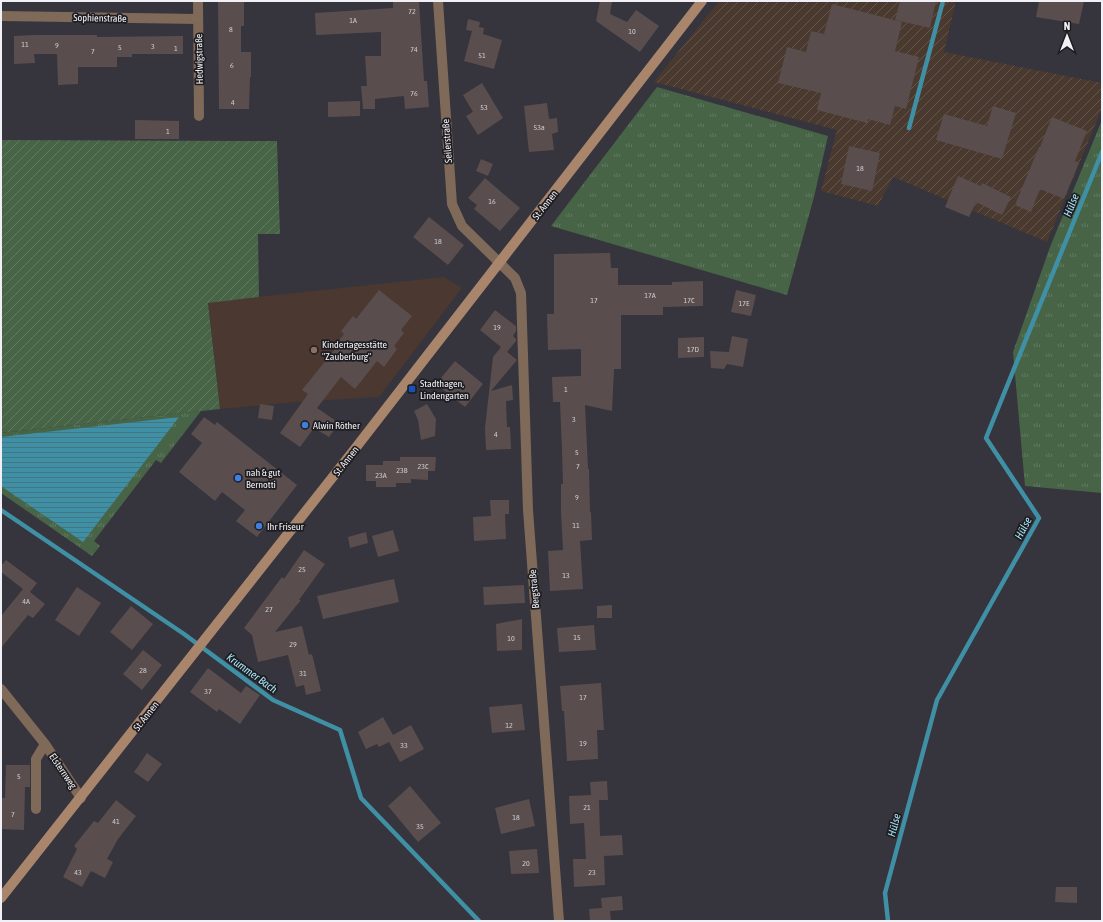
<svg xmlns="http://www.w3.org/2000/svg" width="1103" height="922" font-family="'Asap Condensed',sans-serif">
<defs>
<pattern id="industrial-furrows" width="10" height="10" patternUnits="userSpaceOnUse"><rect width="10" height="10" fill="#4a392e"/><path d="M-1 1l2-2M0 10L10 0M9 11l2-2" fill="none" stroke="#65564d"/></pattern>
<pattern id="grass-tufts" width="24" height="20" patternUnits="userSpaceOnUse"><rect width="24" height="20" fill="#476447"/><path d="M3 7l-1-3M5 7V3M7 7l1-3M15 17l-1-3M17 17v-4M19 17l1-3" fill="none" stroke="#627a62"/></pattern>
<pattern id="garden-furrows" width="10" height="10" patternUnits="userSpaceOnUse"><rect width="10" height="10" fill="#476447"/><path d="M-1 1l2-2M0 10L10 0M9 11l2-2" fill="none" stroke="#627a62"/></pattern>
<pattern id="water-rules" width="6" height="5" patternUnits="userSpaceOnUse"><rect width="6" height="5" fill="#3f8fa5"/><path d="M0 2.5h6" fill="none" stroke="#427685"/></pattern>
</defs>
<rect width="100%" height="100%" fill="#36343c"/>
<path fill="url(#industrial-furrows)" d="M 719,1 L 956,1 L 944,52 L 1102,83 L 1102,108 L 1047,242 L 893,177 L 878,206 L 821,191 L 837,130 L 654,82 Z"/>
<path fill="#4b3831" d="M 444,277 L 462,288 L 379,397 L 297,402 L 220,409 L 208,302 Z"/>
<path fill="url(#grass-tufts)" d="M 657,87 L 828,136 L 814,197 L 787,295 L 551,226 Z
M 1102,120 L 1102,493 L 1025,486 L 1013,352 L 1050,247 Z
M 201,411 L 161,463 L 156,460 L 94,541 L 100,546 L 92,556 L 1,493 L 1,433 Z"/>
<path fill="url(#garden-furrows)" d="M 1,140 L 277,141 L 280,234 L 258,234 L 259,297 L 208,303 L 220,409 L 1,433 Z"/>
<path fill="url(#water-rules)" d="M 179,417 L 83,542 L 1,486 L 1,437 Z"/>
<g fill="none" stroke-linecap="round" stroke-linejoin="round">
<path stroke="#3f8fa5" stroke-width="4.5" d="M 909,128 L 943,1
M 1,510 L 184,634 L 273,700 L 340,730 L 361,798 L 479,921
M 888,921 L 885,893 L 937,700 L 1039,518 L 986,438 L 1102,152"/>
</g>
<path fill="#594e4d" d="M 218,1 L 244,1 L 244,26 L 241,26 L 241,52 L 251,52 L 251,77 L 250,77 L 249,109 L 219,109 Z
M 393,1 L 419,1 L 424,81 L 427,81 L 429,107 L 405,109 L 404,96 L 375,99 L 375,109 L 363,109 L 361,86 L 367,86 L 365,56 L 381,56 L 381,32 L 316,35 L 315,13 L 393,8 Z
M 600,1 L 612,1 L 610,14 L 627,22 L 636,10 L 659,26 L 640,52 L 596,21 Z
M 900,1 L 936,1 L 930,28 L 895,20 Z
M 1039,1 L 1084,1 L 1079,24 L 1036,17 Z
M 832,4 L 902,22 L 895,51 L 919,57 L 906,109 L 895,106 L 890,125 L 868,119 L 867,123 L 817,110 L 821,93 L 778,83 L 787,47 L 806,52 L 811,31 L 824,34 Z
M 468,19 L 480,22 L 479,27 L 484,28 L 483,34 L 502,40 L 494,69 L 464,61 L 472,31 L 466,30 Z
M 34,35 L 97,35 L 97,37 L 183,36 L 183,54 L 132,54 L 132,57 L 117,57 L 117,67 L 78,67 L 78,84 L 58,85 L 57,54 L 34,54 L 35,63 L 14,64 L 14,36 Z
M 482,83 L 503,118 L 478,135 L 466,116 L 473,112 L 463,95 Z
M 360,101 L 360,116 L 328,117 L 328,102 Z
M 547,103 L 549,119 L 557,118 L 558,132 L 552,134 L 554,150 L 529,152 L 524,106 Z
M 993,106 L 1016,113 L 1002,159 L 936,140 L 944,114 L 987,126 Z
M 1052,117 L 1087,131 L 1075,161 L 1079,163 L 1064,199 L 1040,189 L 1031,212 L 1015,205 L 1039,147 L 1040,147 Z
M 135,120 L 179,121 L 179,139 L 135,139 Z
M 849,146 L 880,153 L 872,191 L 841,184 Z
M 481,159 L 493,164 L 488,176 L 476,171 Z
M 958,176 L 981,186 L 982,183 L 1011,197 L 1002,215 L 976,202 L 969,217 L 945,207 Z
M 485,178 L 520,208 L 500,231 L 474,209 L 477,205 L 468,198 Z
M 429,217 L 464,245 L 448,265 L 413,237 Z
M 610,253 L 611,268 L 618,268 L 618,285 L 672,285 L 672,282 L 703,281 L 703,306 L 663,307 L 663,315 L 621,315 L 621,369 L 614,369 L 612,411 L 585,405 L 588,469 L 589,469 L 590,512 L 591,512 L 592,540 L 580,541 L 583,589 L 550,591 L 548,551 L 563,550 L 561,512 L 561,484 L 563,484 L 562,450 L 560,402 L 553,402 L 552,377 L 581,376 L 581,349 L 548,350 L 547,314 L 554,314 L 554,254 Z
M 379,290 L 412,316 L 401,330 L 404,333 L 394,346 L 397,349 L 384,367 L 377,361 L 355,389 L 341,377 L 317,408 L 339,423 L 329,437 L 314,428 L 300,447 L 280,433 L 308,394 L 302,390 L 335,349 L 333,348 L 344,334 L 341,331 L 353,316 L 356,319 Z
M 736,290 L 756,295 L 751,316 L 731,312 Z
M 495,310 L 516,326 L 516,331 L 513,336 L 516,339 L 516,341 L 507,352 L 480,330 Z
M 732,336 L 748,339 L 743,367 L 727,364 L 724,369 L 711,368 L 710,351 L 729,352 Z
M 704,337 L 704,357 L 678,358 L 678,338 Z
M 501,347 L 517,360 L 491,391 L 512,385 L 513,400 L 506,401 L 507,427 L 510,427 L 511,449 L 486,450 L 485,428 L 493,357 Z
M 455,361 L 483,384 L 465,407 L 436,384 Z
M 260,404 L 274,406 L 272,420 L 258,418 Z
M 427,404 L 436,419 L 435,436 L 421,440 L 418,420 L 414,411 Z
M 204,417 L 215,425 L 217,422 L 297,485 L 257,537 L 236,521 L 245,510 L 222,492 L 215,501 L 179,472 L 202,443 L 191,434 Z
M 400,457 L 436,457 L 435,471 L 428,471 L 428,480 L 411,479 L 411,483 L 396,483 L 396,487 L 376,487 L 376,481 L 366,481 L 366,465 L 383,465 L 383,461 L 400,461 Z
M 490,500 L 509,500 L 509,514 L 505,514 L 506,539 L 474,541 L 473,517 L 491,516 Z
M 393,530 L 399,551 L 378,557 L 372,536 Z
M 366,532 L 368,543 L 350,548 L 348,537 Z
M 304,550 L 325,564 L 299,600 L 301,600 L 275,632 L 302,626 L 309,655 L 312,654 L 321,691 L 306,695 L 304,685 L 296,687 L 288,655 L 258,662 L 252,635 L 244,628 L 282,577 L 284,579 Z
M 6,560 L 37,583 L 30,592 L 45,604 L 33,618 L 28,615 L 1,648 L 1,616 L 23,589 L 1,572 L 1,566 Z
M 394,579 L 399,602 L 323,619 L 317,596 Z
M 524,585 L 525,603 L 484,605 L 483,587 Z
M 77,587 L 101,603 L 79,636 L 55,620 Z
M 612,605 L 612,618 L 597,618 L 597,606 Z
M 131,606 L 153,624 L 132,650 L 110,632 Z
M 522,619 L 522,650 L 497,651 L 496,624 Z
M 594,625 L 596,650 L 559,652 L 557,628 Z
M 143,650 L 162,665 L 142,690 L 123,674 Z
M 208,668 L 241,693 L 246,686 L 260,695 L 240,724 L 219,709 L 217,712 L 190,692 Z
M 601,683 L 604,730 L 597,730 L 598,759 L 567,761 L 564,711 L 562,711 L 560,686 Z
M 522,704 L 525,730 L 492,733 L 489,707 Z
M 383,717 L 393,735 L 411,725 L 424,749 L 400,762 L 389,742 L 379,747 L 377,744 L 366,749 L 358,732 Z
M 147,753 L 162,764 L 148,782 L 134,772 Z
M 6,765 L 30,765 L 30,787 L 25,787 L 24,830 L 1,829 L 1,798 L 5,798 Z
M 607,781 L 608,800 L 599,800 L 600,836 L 622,835 L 623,855 L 604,856 L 605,885 L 574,887 L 573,859 L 586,859 L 584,823 L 570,824 L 569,796 L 591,795 L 590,782 Z
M 410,786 L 441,823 L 418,842 L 388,806 Z
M 529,799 L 535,826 L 501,834 L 495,808 Z
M 116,800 L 136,816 L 118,839 L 107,859 L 113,862 L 105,878 L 91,871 L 82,887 L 63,877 L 77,849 L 74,846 L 94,821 L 98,823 Z
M 537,849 L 539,873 L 511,874 L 509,851 Z
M 1056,887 L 1077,887 L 1077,903 L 1055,902 Z
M 622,896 L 623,910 L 610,911 L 611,921 L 590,921 L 589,909 L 602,908 L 601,898 Z"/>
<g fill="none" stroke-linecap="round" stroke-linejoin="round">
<path stroke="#7f6959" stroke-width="10" d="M 198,1 L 199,116
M 438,1 L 452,204 L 462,226 L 515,278 L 521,293 L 528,510 L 559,921
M 1,16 L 198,19
M 1,689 L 45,744 L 81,798
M 36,809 L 36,759 L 45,744"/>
<path stroke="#a8856b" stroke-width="10" d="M 1,898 L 354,450 L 702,1"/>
</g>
<circle fill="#8d6e63" stroke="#1d1c20" stroke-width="1.5" cx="314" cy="350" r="4"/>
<rect fill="#1a4fb4" stroke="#1d1c20" stroke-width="1.5" x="408" y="385" width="8" height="8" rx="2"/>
<g fill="#3f7fe0" stroke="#1d1c20" stroke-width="1.5">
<circle cx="305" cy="425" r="4"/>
<circle cx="238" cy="478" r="4"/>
<circle cx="259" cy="526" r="4"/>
</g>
<g text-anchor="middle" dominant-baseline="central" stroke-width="3.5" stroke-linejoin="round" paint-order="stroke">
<g font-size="8" fill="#cbc8cc">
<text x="412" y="11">72</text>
<text x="353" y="20">1A</text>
<text x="231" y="29">8</text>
<text x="632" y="31">10</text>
<text x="25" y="44">11</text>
<text x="57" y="45">9</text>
<text x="153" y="46">3</text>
<text x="120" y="47">5</text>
<text x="176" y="48">1</text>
<text x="414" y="49">74</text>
<text x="93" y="51">7</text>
<text x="482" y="55">51</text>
<text x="232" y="65">6</text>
<text x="414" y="93">76</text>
<text x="233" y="102">4</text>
<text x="484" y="107">53</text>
<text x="539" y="127">53a</text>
<text x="168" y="131">1</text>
<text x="860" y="168">18</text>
<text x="492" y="201">16</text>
<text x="438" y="241">18</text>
<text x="650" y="295">17A</text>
<text x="594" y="300">17</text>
<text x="689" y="300">17C</text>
<text x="744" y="303">17E</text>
<text x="497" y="327">19</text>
<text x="693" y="349">17D</text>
<text x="566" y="389">1</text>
<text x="574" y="419">3</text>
<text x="496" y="434">4</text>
<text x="577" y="452">5</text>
<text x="423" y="466">23C</text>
<text x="578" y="466">7</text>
<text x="402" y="470">23B</text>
<text x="381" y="475">23A</text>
<text x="577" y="497">9</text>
<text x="576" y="525">11</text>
<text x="302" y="569">25</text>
<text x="566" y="575">13</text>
<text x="26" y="601">4A</text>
<text x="269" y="609">27</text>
<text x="577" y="637">15</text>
<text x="511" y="638">10</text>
<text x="293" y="644">29</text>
<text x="143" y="670">28</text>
<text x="303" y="673">31</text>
<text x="208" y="691">37</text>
<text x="583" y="697">17</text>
<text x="509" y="725">12</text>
<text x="583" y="743">19</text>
<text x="404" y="745">33</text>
<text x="19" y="776">5</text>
<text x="587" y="807">21</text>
<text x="13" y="814">7</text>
<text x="516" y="817">18</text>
<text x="116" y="821">41</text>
<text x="420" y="826">35</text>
<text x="526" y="863">20</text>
<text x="78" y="872">43</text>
<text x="592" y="872">23</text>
</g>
<g font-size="10" fill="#f1f0f6" stroke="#1d1c20">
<text transform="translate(100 18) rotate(1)">Sophienstraße</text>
<text transform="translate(199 59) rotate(-91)">Hedwigstraße</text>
<text transform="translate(447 141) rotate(-94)">Seilerstraße</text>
<text transform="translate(545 205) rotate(-52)">St. Annen</text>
<text transform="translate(346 461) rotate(-52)">St. Annen</text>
<text transform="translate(534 589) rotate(-95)">Bergstraße</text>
<text transform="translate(146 716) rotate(-52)">St. Annen</text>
<text transform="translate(63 771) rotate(56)">Elsternweg</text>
</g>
<g font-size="10" fill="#f1f0f6" stroke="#1d1c20" text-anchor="start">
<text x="322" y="344">Kindertagesstätte<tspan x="322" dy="12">"Zauberburg"</tspan></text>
<text x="420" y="383">Stadthagen,<tspan x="420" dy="12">Lindengarten</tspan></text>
<text x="313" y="425">Alwin Röther</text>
<text x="246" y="472">nah &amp; gut<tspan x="246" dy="12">Bernotti</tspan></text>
<text x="267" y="526">Ihr Friseur</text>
</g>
<g font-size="11" font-style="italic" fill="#a7e6f9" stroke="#1d1c20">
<text transform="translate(1071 205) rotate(-68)">Hülse</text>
<text transform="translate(1023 528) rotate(-62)">Hülse</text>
<text transform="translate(252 673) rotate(36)">Krummer Bach</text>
<text transform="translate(894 825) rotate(-75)">Hülse</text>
</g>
</g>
<rect width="1103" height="922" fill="none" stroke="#f1f0f6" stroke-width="4"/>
<g transform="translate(1067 36)" stroke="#1d1c20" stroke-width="3" paint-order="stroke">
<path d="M0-3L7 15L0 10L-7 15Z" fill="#f1f0f6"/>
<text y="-6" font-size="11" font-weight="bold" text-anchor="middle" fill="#f1f0f6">N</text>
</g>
</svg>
